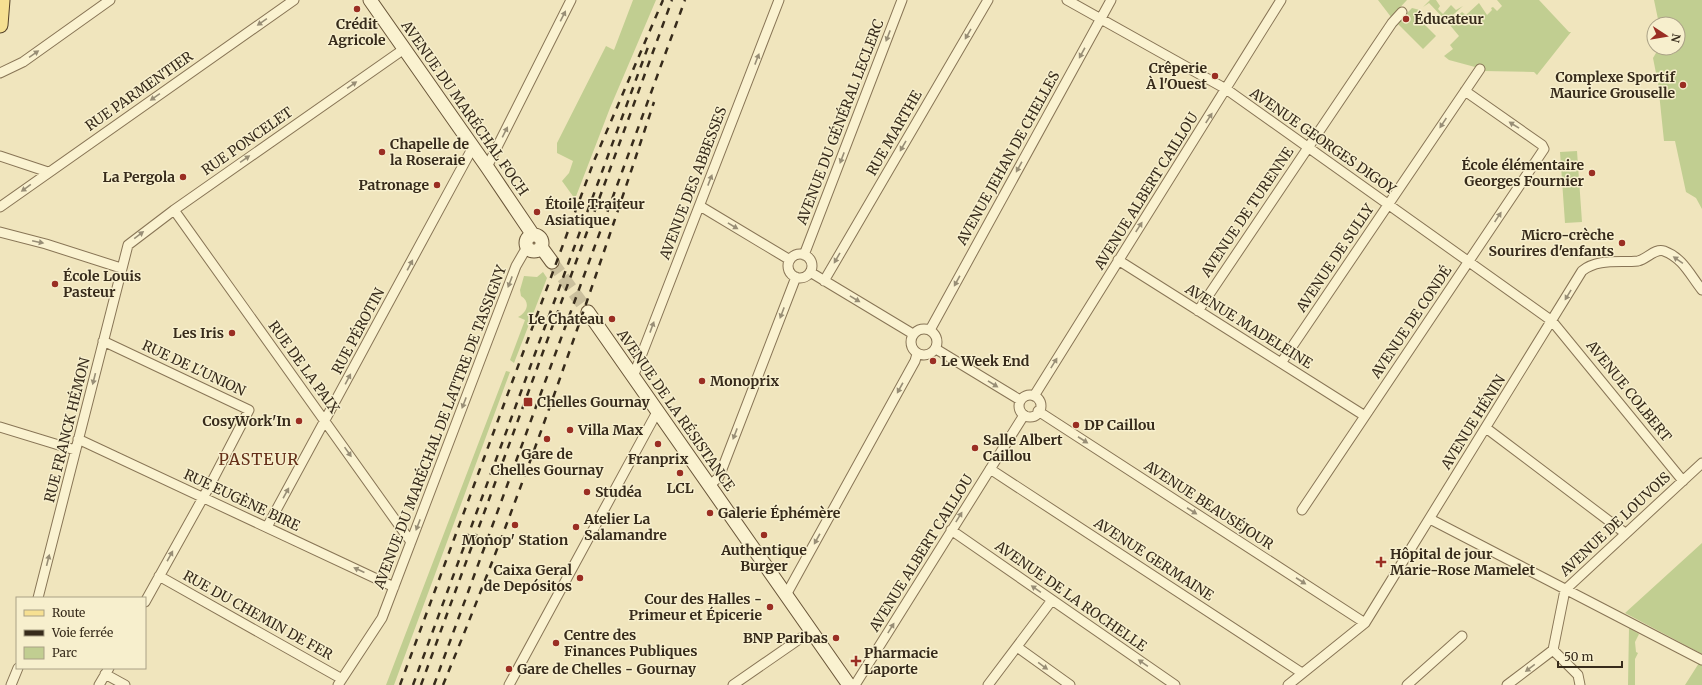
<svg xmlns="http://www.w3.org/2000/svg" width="1702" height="685" font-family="Merriweather,serif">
<rect width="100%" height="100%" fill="#f0e5bd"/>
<path fill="#c1ce91" d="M 633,0 L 656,0 L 610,108 L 575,199 L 562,181 L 569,173 L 573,161 L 557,153 L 557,143 L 606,46 L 614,50 Z
M 1378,0 L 1407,0 L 1391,17 Z
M 1430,0 L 1436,0 L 1440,6 L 1438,9 L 1443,14 L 1451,5 L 1456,10 L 1463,6 L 1446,21 L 1429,3 L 1423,7 Z
M 1497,0 L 1539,0 L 1569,32 L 1571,32 L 1537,75 L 1534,72 L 1483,71 L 1475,67 L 1449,60 L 1444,56 L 1453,49 L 1450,45 L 1459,36 L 1449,24 L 1462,12 L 1466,15 L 1479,3 L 1487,15 L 1492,10 L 1491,8 L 1493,7 L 1497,11 L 1502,6 Z
M 1654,0 L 1702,0 L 1702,209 L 1696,198 L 1686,192 L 1675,141 L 1664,141 L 1658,83 L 1653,58 L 1659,48 L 1678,48 L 1678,24 L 1659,24 Z
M 1412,8 L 1420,10 L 1415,15 L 1436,36 L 1423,49 L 1398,24 L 1402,18 L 1406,21 L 1408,18 L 1405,15 Z
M 1577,151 L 1582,222 L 1565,223 L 1560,152 Z
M 543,272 L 547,278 L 514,363 L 510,360 L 525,320 L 518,317 C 527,313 531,302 521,296 L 520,290 L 524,276 L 537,277 Z
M 506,371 L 510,372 L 394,685 L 386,685 Z
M 1702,543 L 1702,654 L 1625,613 Z
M 1629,628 L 1639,634 L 1635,642 L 1636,652 L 1638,653 L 1635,659 L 1635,685 L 1628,685 Z
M 1699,663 L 1702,664 L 1702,685 L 1685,685 Z"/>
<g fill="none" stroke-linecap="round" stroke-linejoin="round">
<path stroke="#cbc09d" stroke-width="13" stroke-dasharray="13 6" stroke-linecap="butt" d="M 552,262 L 588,312"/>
<g stroke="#887556" stroke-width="11">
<path id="street" d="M 1067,0 L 1226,89 L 1552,321 L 1683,481
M 0,73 L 23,62 L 110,0
M 0,156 L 48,172
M 487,167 L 571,0
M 700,206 L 790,260
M 0,207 L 294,0
M 174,210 L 411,542
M 0,232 L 46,244 L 121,268
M788 266a12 12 0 1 1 24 0a12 12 0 1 1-24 0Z
M 804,255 L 902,0
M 1118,260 L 1365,416
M 810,272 L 913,334
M 824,281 L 988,0
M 1198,311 L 1392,23 L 1402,12
M911 342a13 13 0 1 1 26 0a13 13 0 1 1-26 0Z
M 930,330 L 1111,0
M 103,341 L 249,410 L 209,487 L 145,602
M 936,349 L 1020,400
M 1281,363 L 1480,69
M 633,377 L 779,0
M1019 406a11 11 0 1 1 22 0a11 11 0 1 1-22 0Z
M 1034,396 L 1281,0
M 1038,411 L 1365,623
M 0,427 L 75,450
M 1486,428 L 1625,533
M 78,439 L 394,587
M 990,469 L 1302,673
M 709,486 L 719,477 L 796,277
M 1302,510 L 1544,149 L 1542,145 L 1465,91
M 1430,519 L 1702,660
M 267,527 L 473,147
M 951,530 L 1175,685
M 159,576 L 342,679
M 786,595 L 915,361 L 917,354
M 38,598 L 128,245 L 174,210 L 404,49
M 1017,647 L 1070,685
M 1553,650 L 1578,675 L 1580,685
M 105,674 L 125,685
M 11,685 L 18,668
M 99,685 L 109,668
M 338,685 L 382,618 L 516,266 L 527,247
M 509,685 L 657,412
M 733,685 L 811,631
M 855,685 L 1024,415
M 988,685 L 1052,600
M 1288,685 L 1365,623 L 1582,271 C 1598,258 1620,263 1638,261 C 1647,259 1655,248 1664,251 C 1683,258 1690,275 1702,290
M 1407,685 L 1462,636
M 1507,685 L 1553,650 L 1565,590 L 1702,463"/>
</g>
<g stroke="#6a5639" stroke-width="15">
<path id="secondary" d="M 370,0 L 487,167 L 533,235
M526 243a8 8 0 1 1 16 0a8 8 0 1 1-16 0Z
M 541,247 L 552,262
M 588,312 L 849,685"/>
</g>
<g stroke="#55432a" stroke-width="17">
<path id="primary" d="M 0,25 L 2,0"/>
</g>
<use href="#street" stroke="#faf2d0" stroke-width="9"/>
<use href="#secondary" stroke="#faf2d0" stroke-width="13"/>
<use href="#primary" stroke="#f6e092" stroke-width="15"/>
<path stroke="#372b1b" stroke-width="2.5" stroke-dasharray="7 7" stroke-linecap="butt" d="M 400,685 L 594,161 L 663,0
M 413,685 L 648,47
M 421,685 L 672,0
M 434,685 L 685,0
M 443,685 C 522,494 589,299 654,102"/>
</g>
<defs><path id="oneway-solid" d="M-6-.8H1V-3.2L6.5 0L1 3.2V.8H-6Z"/></defs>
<g fill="#988e76">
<use href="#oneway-solid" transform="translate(563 16) rotate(-63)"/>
<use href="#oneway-solid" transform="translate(262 22) rotate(145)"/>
<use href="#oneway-solid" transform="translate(968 34) rotate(120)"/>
<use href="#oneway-solid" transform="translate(888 36) rotate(111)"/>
<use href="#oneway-solid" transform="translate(1082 53) rotate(119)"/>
<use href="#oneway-solid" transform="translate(34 54) rotate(-35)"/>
<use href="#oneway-solid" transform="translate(757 59) rotate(-69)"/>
<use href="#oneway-solid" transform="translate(352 85) rotate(-35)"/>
<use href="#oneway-solid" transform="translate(155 97) rotate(145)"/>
<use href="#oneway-solid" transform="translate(1209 118) rotate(-57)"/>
<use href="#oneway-solid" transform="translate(1443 123) rotate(124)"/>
<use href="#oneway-solid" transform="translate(1514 125) rotate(-148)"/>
<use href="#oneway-solid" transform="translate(505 132) rotate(-63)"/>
<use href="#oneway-solid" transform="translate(903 146) rotate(120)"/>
<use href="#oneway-solid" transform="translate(842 158) rotate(111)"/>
<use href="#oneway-solid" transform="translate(245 159) rotate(-35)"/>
<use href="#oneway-solid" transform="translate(1019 167) rotate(119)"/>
<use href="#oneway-solid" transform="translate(710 180) rotate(-69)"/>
<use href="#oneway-solid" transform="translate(26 188) rotate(144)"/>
<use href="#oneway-solid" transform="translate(1498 217) rotate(-56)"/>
<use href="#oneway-solid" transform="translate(733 226) rotate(31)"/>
<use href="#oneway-solid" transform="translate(1139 227) rotate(-57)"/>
<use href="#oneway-solid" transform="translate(139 235) rotate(-37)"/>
<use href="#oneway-solid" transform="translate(38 242) rotate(12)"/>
<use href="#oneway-solid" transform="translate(837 258) rotate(120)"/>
<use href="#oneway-solid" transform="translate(1678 260) rotate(-145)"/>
<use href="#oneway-solid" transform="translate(410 265) rotate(-62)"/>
<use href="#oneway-solid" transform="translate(957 281) rotate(119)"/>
<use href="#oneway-solid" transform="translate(510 282) rotate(111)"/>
<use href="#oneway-solid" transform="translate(1568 295) rotate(121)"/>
<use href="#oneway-solid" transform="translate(855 299) rotate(31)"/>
<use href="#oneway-solid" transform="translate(782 313) rotate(111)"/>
<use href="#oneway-solid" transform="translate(652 327) rotate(-70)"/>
<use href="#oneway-solid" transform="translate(1054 363) rotate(-58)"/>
<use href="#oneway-solid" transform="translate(94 379) rotate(104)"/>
<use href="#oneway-solid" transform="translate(348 379) rotate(-62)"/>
<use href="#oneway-solid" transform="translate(993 384) rotate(32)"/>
<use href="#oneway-solid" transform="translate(900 388) rotate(119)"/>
<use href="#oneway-solid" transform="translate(464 403) rotate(111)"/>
<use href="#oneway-solid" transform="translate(735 434) rotate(111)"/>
<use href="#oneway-solid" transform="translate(1083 440) rotate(33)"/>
<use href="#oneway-solid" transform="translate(348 452) rotate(55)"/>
<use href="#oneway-solid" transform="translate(286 493) rotate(-61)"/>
<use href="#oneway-solid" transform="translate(1192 511) rotate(33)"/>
<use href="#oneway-solid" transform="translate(959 517) rotate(-58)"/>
<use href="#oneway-solid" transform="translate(418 525) rotate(111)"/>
<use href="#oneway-solid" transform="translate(817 539) rotate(119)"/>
<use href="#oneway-solid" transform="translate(170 556) rotate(-61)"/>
<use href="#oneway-solid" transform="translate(48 560) rotate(-76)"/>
<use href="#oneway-solid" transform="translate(359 570) rotate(-155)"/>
<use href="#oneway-solid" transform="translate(1301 581) rotate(33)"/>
<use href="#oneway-solid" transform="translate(1036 589) rotate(-145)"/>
<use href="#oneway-solid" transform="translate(891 628) rotate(-58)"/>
<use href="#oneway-solid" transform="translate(1143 663) rotate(-145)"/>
<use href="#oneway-solid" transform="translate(1043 666) rotate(36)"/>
<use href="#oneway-solid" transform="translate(1530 668) rotate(143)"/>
</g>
<g fill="#9a2e23" stroke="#f7efcd" stroke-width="1.5">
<circle cx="357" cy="9" r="4"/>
<circle cx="1406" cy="19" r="4"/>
<circle cx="1215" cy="76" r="4"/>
<circle cx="1683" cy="85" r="4"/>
<circle cx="382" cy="152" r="4"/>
<circle cx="1592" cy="173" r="4"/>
<circle cx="183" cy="177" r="4"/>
<circle cx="437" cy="185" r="4"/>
<circle cx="537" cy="212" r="4"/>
<circle cx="1622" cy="243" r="4"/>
<circle cx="55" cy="284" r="4"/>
<circle cx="612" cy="319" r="4"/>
<circle cx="232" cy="333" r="4"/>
<circle cx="933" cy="361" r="4"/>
<circle cx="702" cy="381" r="4"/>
<rect x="523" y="397" width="10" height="10" rx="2"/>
<circle cx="299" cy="421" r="4"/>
<circle cx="1076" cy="425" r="4"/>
<circle cx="570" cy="430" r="4"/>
<circle cx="547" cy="439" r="4"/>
<circle cx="658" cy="444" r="4"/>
<circle cx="975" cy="448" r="4"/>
<circle cx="680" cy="473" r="4"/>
<circle cx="587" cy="492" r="4"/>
<circle cx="710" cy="513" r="4"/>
<circle cx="515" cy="525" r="4"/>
<circle cx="576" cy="527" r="4"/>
<circle cx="764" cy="535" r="4"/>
<path d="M1379 556h4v4h4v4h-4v4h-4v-4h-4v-4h4z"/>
<circle cx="580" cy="578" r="4"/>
<circle cx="770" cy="607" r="4"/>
<circle cx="836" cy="638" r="4"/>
<circle cx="556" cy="643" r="4"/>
<path d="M854 655h4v4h4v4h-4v4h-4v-4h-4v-4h4z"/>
<circle cx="509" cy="669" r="4"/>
</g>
<g text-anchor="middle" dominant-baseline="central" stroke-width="3" stroke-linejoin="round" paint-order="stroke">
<g font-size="14" font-weight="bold" fill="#372b1b" stroke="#f7efcd" text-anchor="start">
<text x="1414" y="19">Éducateur</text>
<text x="357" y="24" text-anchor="middle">Crédit<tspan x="357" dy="16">Agricole</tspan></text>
<text x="1207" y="68" text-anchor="end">Crêperie<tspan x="1207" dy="16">À l'Ouest</tspan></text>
<text x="1675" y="77" text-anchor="end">Complexe Sportif<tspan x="1675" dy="16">Maurice Grouselle</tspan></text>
<text x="390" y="144">Chapelle de<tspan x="390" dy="16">la Roseraie</tspan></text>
<text x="1584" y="165" text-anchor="end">École élémentaire<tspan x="1584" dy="16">Georges Fournier</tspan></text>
<text x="175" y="177" text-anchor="end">La Pergola</text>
<text x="429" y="185" text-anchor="end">Patronage</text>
<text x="545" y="204">Étoile Traiteur<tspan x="545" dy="16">Asiatique</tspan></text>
<text x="1614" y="235" text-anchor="end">Micro-crèche<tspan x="1614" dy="16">Sourires d'enfants</tspan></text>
<text x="63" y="276">École Louis<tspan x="63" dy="16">Pasteur</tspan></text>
<text x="604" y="319" text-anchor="end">Le Chateau</text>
<text x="224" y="333" text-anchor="end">Les Iris</text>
<text x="941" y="361">Le Week End</text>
<text x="710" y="381">Monoprix</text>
<text x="537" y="402">Chelles Gournay</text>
<text x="291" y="421" text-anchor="end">CosyWork'In</text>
<text x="1084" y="425">DP Caillou</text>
<text x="578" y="430">Villa Max</text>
<text x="983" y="440">Salle Albert<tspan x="983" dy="16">Caillou</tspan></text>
<text x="547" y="454" text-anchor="middle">Gare de<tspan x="547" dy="16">Chelles Gournay</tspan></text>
<text x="658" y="459" text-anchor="middle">Franprix</text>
<text x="680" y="488" text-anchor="middle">LCL</text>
<text x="595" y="492">Studéa</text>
<text x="718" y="513">Galerie Éphémère</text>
<text x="584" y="519">Atelier La<tspan x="584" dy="16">Salamandre</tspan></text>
<text x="515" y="540" text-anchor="middle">Monop' Station</text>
<text x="764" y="550" text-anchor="middle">Authentique<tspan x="764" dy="16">Burger</tspan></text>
<text x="1390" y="554">Hôpital de jour<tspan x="1390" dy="16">Marie-Rose Mamelet</tspan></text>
<text x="572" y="570" text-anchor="end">Caixa Geral<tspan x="572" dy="16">de Depósitos</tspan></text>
<text x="762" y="599" text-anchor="end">Cour des Halles -<tspan x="762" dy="16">Primeur et Épicerie</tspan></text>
<text x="564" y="635">Centre des<tspan x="564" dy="16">Finances Publiques</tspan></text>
<text x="828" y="638" text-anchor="end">BNP Paribas</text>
<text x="864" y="653">Pharmacie<tspan x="864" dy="16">Laporte</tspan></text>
<text x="517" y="669">Gare de Chelles - Gournay</text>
</g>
<g font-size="14" fill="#372b1b" stroke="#f7efcd">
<text transform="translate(139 91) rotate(-35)">RUE PARMENTIER</text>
<text transform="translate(465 108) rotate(55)">AVENUE DU MARÉCHAL FOCH</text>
<text transform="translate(840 122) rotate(-69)">AVENUE DU GÉNÉRAL LECLERC</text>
<text transform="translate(894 133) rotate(-60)">RUE MARTHE</text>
<text transform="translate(247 141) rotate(-35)">RUE PONCELET</text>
<text transform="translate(1323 141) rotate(35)">AVENUE GEORGES DIGOY</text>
<text transform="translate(1008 158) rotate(-61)">AVENUE JEHAN DE CHELLES</text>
<text transform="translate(693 183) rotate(-69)">AVENUE DES ABBESSES</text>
<text transform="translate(1146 191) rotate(-58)">AVENUE ALBERT CAILLOU</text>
<text transform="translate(1247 212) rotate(-56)">AVENUE DE TURENNE</text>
<text transform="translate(1335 258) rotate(-56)">AVENUE DE SULLY</text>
<text transform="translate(1411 322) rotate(-56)">AVENUE DE CONDÉ</text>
<text transform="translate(1249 326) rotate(32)">AVENUE MADELEINE</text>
<text transform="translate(358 331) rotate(-62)">RUE PÉROTIN</text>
<text transform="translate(304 367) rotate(54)">RUE DE LA PAIX</text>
<text transform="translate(194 368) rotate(25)">RUE DE L'UNION</text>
<text transform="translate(1629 391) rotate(51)">AVENUE COLBERT</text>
<text transform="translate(676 410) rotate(55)">AVENUE DE LA RÉSISTANCE</text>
<text transform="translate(1473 422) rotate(-58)">AVENUE HÉNIN</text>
<text transform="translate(440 427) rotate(-69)">AVENUE DU MARÉCHAL DE LATTRE DE TASSIGNY</text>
<text transform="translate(67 430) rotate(-76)">RUE FRANCK HÉMON</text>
<text transform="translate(242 500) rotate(25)">RUE EUGÈNE BIRE</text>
<text transform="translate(1209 505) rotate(33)">AVENUE BEAUSÉJOUR</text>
<text transform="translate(1615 524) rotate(-43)">AVENUE DE LOUVOIS</text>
<text transform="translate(921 553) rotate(-58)">AVENUE ALBERT CAILLOU</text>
<text transform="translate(1154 559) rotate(33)">AVENUE GERMAINE</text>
<text transform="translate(1071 596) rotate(35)">AVENUE DE LA ROCHELLE</text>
<text transform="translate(258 615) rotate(29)">RUE DU CHEMIN DE FER</text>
</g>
<g font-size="16" letter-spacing="1" fill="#653019" stroke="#f7efcd">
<text x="259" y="459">PASTEUR</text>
</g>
</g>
<rect x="16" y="597" width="130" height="72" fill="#f7efcd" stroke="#aaa186"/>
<rect x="24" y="610" width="20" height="6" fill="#f6e092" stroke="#aaa186"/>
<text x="52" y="617" font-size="12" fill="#372b1b">Route</text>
<rect x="24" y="630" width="20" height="6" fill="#372b1b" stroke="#aaa186"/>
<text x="52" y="637" font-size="12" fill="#372b1b">Voie ferrée</text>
<rect x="24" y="647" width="20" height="12" fill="#c1ce91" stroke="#aaa186"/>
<text x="52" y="657" font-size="12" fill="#372b1b">Parc</text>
<g transform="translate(1666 36) rotate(102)"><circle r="19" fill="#f7efcd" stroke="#aaa186"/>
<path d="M0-3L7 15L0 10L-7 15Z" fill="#9a2e23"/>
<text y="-6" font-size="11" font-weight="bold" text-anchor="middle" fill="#372b1b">N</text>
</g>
<path d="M1558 661v6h64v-6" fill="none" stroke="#372b1b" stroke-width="2"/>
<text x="1564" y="661" font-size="12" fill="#372b1b" stroke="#f7efcd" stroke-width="3" paint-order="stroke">50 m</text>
</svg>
